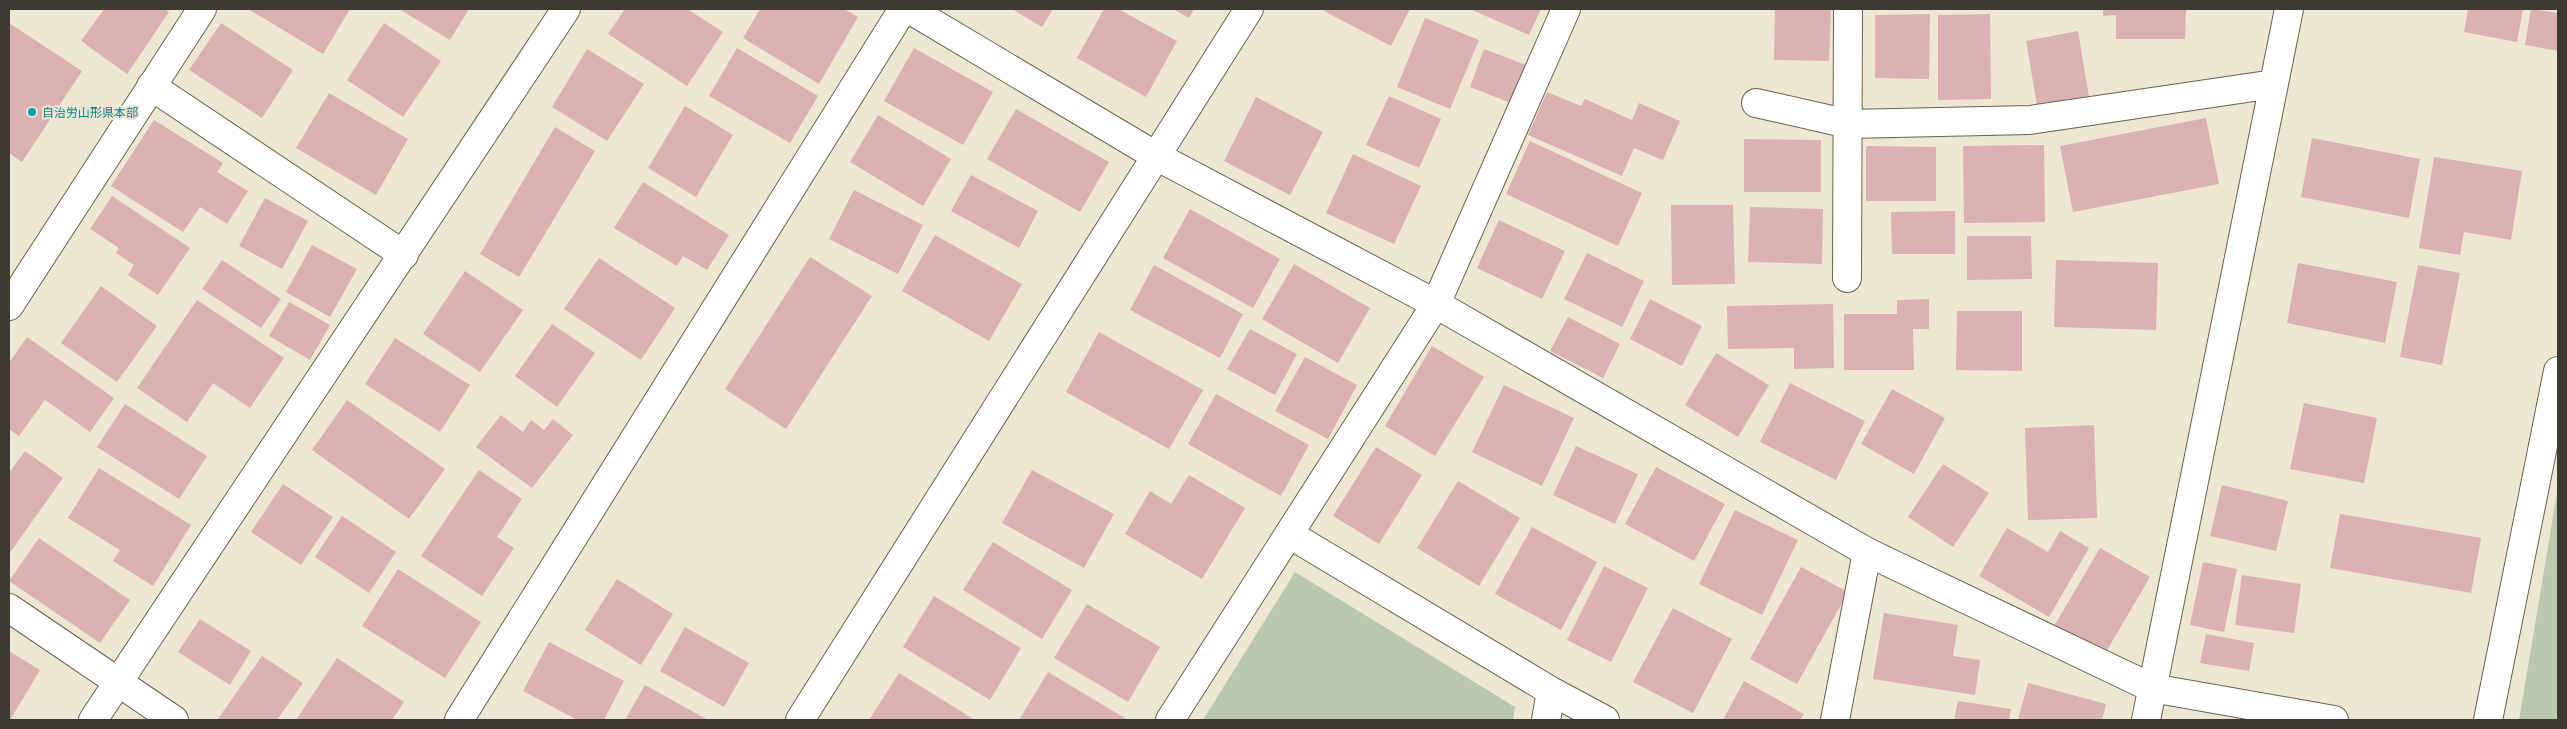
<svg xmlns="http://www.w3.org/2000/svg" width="2567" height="729" font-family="Ubuntu,'Noto Sans JP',sans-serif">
<rect width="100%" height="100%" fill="#eee7d1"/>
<path fill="#bac9ae" d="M 2558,487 L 2558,720 L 2519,720 Z
M 1295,572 L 1515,707 L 1513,720 L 1203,720 Z"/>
<path fill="#dbb2b1" d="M 104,9 L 164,9 L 169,12 L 127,74 L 81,41 Z
M 248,9 L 350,9 L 323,54 Z
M 399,9 L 469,9 L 450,40 Z
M 625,9 L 687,9 L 723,32 L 687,86 L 608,34 Z
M 760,9 L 844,9 L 858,17 L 819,84 L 743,38 Z
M 1012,9 L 1053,9 L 1042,27 Z
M 1104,9 L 1118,9 L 1177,41 L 1146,97 L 1077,58 Z
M 1173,9 L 1194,9 L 1189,18 Z
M 1325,9 L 1410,9 L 1391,46 L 1324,11 Z
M 1470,9 L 1541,9 L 1529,35 Z
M 1775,9 L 1831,9 L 1829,61 L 1774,60 Z
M 2103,9 L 2186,9 L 2185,39 L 2116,39 L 2116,15 L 2103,16 Z
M 2468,9 L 2523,9 L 2517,42 L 2464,32 Z
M 2531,9 L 2558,13 L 2558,51 L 2525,45 Z
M 1930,14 L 1929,79 L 1875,78 L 1875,15 Z
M 1990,14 L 1991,99 L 1938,100 L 1938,15 Z
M 1425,18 L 1479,40 L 1450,109 L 1397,87 Z
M 9,23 L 82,71 L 22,162 L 9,153 Z
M 221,23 L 293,70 L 262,118 L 189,70 Z
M 384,23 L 441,61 L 403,117 L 347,80 Z
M 2078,31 L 2089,97 L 2037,105 L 2026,41 Z
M 737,48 L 818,96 L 790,143 L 709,96 Z
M 914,48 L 993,92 L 963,145 L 884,101 Z
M 587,49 L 644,84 L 607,141 L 552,107 Z
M 1484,49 L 1526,65 L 1511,103 L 1470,87 Z
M 1547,92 L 1581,106 L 1585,99 L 1632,120 L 1639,103 L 1680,121 L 1663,160 L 1634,148 L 1622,176 L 1528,135 Z
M 329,93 L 408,139 L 376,195 L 296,148 Z
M 1389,96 L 1441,119 L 1419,168 L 1366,145 Z
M 1256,97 L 1323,132 L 1290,195 L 1224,161 Z
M 685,106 L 733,135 L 696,197 L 648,168 Z
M 1016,109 L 1109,162 L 1080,212 L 987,159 Z
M 878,115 L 951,159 L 923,206 L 850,162 Z
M 2206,118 L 2219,184 L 2073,212 L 2060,146 Z
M 154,120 L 223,163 L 217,172 L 248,191 L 227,224 L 200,207 L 183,232 L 111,186 Z
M 555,127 L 595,151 L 519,277 L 480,254 Z
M 2312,138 L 2420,159 L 2409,218 L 2301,197 Z
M 1744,139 L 1821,140 L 1821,192 L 1744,192 Z
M 1530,141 L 1642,193 L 1618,246 L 1506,194 Z
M 2044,145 L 2045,222 L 1964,223 L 1963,146 Z
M 1866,146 L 1936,147 L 1936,201 L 1866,201 Z
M 1353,154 L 1421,186 L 1394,244 L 1326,213 Z
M 2434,157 L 2522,171 L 2511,240 L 2464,232 L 2460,255 L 2419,248 Z
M 971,175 L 1038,211 L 1019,248 L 951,211 Z
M 643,182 L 729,235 L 707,270 L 683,256 L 677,266 L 614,228 Z
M 854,190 L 923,225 L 898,274 L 829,239 Z
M 112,196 L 190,248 L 158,295 L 128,275 L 134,265 L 116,253 L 119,248 L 90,229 Z
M 265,198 L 308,221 L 282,269 L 239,246 Z
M 1671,205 L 1733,205 L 1735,284 L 1672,285 Z
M 1750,207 L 1823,209 L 1822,264 L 1748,262 Z
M 1190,209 L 1280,259 L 1253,308 L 1163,258 Z
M 1955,211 L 1955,254 L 1892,254 L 1891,212 Z
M 1499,220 L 1565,251 L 1542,299 L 1477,268 Z
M 935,235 L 1022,284 L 989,341 L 902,291 Z
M 1967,236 L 2031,236 L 2032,279 L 1967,280 Z
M 312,245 L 357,269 L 330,317 L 286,292 Z
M 1587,253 L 1644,281 L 1622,327 L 1564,299 Z
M 810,257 L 872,296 L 786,429 L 725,389 Z
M 599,258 L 675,308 L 641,360 L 564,309 Z
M 222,260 L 281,299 L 261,328 L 202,289 Z
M 2056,260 L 2158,263 L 2156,330 L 2054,327 Z
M 2298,263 L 2397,282 L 2385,343 L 2287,323 Z
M 1294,264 L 1370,308 L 1338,363 L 1262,319 Z
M 1154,265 L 1243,314 L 1220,358 L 1130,310 Z
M 2418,265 L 2460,273 L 2442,365 L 2400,357 Z
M 465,271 L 523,310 L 480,372 L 423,334 Z
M 101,286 L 157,326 L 117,382 L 61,343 Z
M 1650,299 L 1702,326 L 1682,366 L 1630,339 Z
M 1929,299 L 1929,329 L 1913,329 L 1914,370 L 1844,370 L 1844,314 L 1897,314 L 1897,300 Z
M 197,300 L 284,358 L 250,408 L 213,383 L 187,422 L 137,388 Z
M 289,302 L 330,325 L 310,360 L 269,336 Z
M 1833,304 L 1834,368 L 1794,369 L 1794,348 L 1728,349 L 1727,306 Z
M 1957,311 L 2022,311 L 2022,371 L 1956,370 Z
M 1568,317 L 1620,344 L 1603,378 L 1550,351 Z
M 552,324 L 595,353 L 557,407 L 515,376 Z
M 1250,329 L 1297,354 L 1275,395 L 1227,369 Z
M 1099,332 L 1203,390 L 1169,449 L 1066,392 Z
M 27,337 L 114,398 L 90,432 L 45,400 L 19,436 L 9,429 L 9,363 Z
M 395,338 L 470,385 L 440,432 L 365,384 Z
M 1432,346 L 1484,377 L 1435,456 L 1385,426 Z
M 1716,353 L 1769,385 L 1738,437 L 1685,405 Z
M 1305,357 L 1357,385 L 1328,439 L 1275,411 Z
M 1790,383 L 1865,421 L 1836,480 L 1760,442 Z
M 1504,385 L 1574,418 L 1542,486 L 1472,452 Z
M 1892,389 L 1945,418 L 1914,474 L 1861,444 Z
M 1216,394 L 1309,445 L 1281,496 L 1188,444 Z
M 347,400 L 445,469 L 409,519 L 312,450 Z
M 2304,403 L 2377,418 L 2364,483 L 2290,469 Z
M 125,404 L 207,456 L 179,499 L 97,447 Z
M 501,415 L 523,432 L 531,420 L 544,430 L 553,419 L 573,435 L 532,488 L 476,447 Z
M 2094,425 L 2097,518 L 2028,520 L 2025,428 Z
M 1576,446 L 1638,474 L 1615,524 L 1553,495 Z
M 1376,447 L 1422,475 L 1379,544 L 1333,516 Z
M 25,451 L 63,478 L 9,554 L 9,473 Z
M 1943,464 L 1989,493 L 1953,547 L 1908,517 Z
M 1656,467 L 1725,504 L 1694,561 L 1625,524 Z
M 99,468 L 191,525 L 153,586 L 113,561 L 120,550 L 68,518 Z
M 479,470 L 522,499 L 497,537 L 514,548 L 482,596 L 421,556 Z
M 1032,470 L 1114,514 L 1084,568 L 1002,523 Z
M 1189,475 L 1245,508 L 1202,579 L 1125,534 L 1150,491 L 1171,504 Z
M 1458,481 L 1520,518 L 1479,586 L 1417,548 Z
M 283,484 L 333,517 L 301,565 L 251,532 Z
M 2222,485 L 2288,501 L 2276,551 L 2210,536 Z
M 1735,510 L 1798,540 L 1762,615 L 1699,584 Z
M 2340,514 L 2481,538 L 2471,593 L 2330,568 Z
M 342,516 L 396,552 L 369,593 L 315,557 Z
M 1532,527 L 1597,562 L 1561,630 L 1495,594 Z
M 2007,528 L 2048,552 L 2060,531 L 2089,548 L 2049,617 L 1979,576 Z
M 39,538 L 130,600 L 100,643 L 9,581 Z
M 993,542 L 1072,590 L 1042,639 L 963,590 Z
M 2100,548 L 2150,577 L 2103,657 L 2053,628 Z
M 2203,562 L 2237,569 L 2224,632 L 2190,625 Z
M 1604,566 L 1648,588 L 1611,662 L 1567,640 Z
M 1801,567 L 1848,592 L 1797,684 L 1750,659 Z
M 398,569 L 481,622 L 445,678 L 362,626 Z
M 2242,575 L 2301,584 L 2294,633 L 2235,625 Z
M 617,579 L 673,614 L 641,665 L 585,630 Z
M 934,596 L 1021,648 L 990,700 L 903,647 Z
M 1087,604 L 1160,647 L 1128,702 L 1054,658 Z
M 1673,608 L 1732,639 L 1693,713 L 1633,682 Z
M 1884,613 L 1958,625 L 1953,656 L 1980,660 L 1975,695 L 1873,679 Z
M 200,619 L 251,651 L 230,685 L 178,652 Z
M 685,627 L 749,663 L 724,707 L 660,671 Z
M 2206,634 L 2254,643 L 2249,671 L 2200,663 Z
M 549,642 L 624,681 L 604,720 L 577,720 L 523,691 Z
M 9,651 L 40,670 L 10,720 L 9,720 Z
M 262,656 L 303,683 L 277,720 L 218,719 Z
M 337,658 L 404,702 L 392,720 L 296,720 Z
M 1048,672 L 1128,720 L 1019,720 Z
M 899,673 L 975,720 L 869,720 Z
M 1744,681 L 1804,714 L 1800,720 L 1723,720 Z
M 2028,683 L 2106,704 L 2102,720 L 2018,720 Z
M 645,685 L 708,720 L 625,720 Z
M 1958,701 L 2011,709 L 2009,720 L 1954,720 Z"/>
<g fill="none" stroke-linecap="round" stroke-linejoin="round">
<g stroke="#68624f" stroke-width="30">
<path id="minor" d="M 909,9 L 1156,156 L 1436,304 L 1867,552 L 2152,688 L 2334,720
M 151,86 L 404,255
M 1756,103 L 1849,124 L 2030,120 L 2274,84
M 1847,278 L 1848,9
M 9,306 L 202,9
M 1289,534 L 1551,691 L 1605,720
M 9,608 L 174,720
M 93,720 L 566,9
M 459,720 L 903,9
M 800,720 L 1249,9
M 1170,720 L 1436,304 L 1566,9
M 1546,720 L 1551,691
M 1835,720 L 1867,552
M 2146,720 L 2289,9
M 2488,720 L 2558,371"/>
</g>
<use href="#minor" stroke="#fff" stroke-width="28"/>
</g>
<circle fill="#0f9aa8" stroke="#eee7d1" stroke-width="2" cx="32" cy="112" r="5"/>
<g text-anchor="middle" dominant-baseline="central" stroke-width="4" stroke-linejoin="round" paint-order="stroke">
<g font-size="12" fill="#0d838f" stroke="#eee7d1" text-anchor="start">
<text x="42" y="112">自治労山形県本部</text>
</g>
</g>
<rect width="2567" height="729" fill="none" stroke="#3c3a31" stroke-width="20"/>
</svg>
